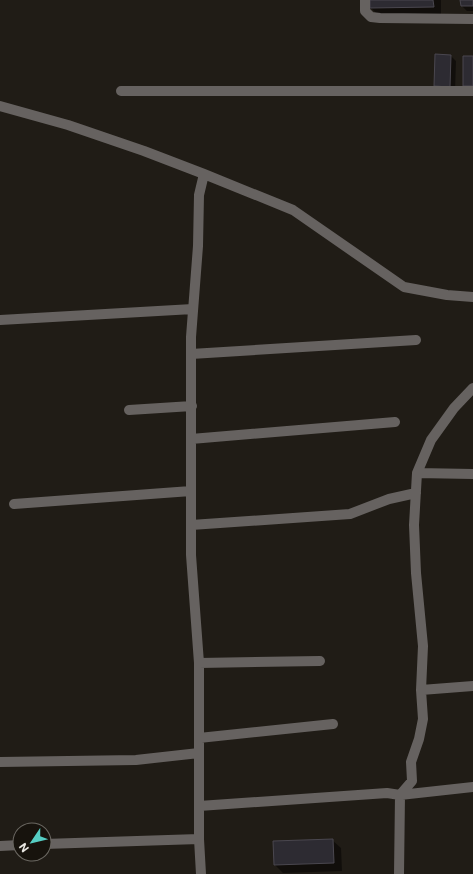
<svg xmlns="http://www.w3.org/2000/svg" width="473" height="874" font-family="Commissioner,sans-serif">
<rect width="100%" height="100%" fill="#201c16"/>
<path fill="#0007" d="M 371,0 L 441,0 L 441,14 L 379,16 L 371,8 Z
M 461,0 L 473,0 L 473,11 L 467,11 L 462,6 Z
M 451,56 L 456,61 L 455,92 L 441,91 Z
M 332,840 L 341,848 L 342,871 L 283,873 L 275,865 L 274,842 Z"/>
<path fill="#2d2b32" stroke="#4a474f" d="M 370,0 L 433,0 L 434,7 L 370,8 Z
M 460,0 L 473,0 L 473,6 L 461,6 Z
M 435,54 L 451,55 L 450,87 L 434,86 Z
M 463,56 L 473,56 L 473,86 L 463,86 Z
M 333,839 L 334,863 L 274,865 L 273,841 Z"/>
<g fill="none" stroke-linecap="round" stroke-linejoin="round">
<path stroke="#666260" stroke-width="10" d="M 365,0 L 365,11 L 371,17 L 380,18 L 473,19
M 121,91 L 473,91
M 0,106 L 68,125 L 144,151 L 204,174 L 293,210 L 404,287 L 447,295 L 473,297
M 0,320 L 193,309
M 191,354 L 416,340
M 129,410 L 192,406
M 191,439 L 395,422
M 417,473 L 473,474
M 14,504 L 191,491
M 191,525 L 350,514 L 389,499 L 416,493
M 199,663 L 320,661
M 421,690 L 473,686
M 199,738 L 333,724
M 0,762 L 136,760 L 199,753
M 400,795 L 412,781 L 411,762 L 419,739 L 423,719 L 421,690 L 423,646 L 416,573 L 414,525 L 417,473 L 431,440 L 454,408 L 473,388
M 400,795 L 473,787
M 199,806 L 387,793 L 400,795 L 399,874
M 199,839 L 201,874
M 44,844 L 199,839 L 199,663 L 191,555 L 191,337 L 198,246 L 199,195 L 204,174
M 0,846 L 20,845"/>
</g>
<g transform="translate(32 842) rotate(235)"><circle r="19" fill="#17130d" stroke="#6b6862"/>
<path d="M0-3L7 15L0 10L-7 15Z" fill="#56cec4"/>
<text y="-6" font-size="11" font-weight="bold" text-anchor="middle" fill="#e9e7e2">N</text>
</g>
</svg>
